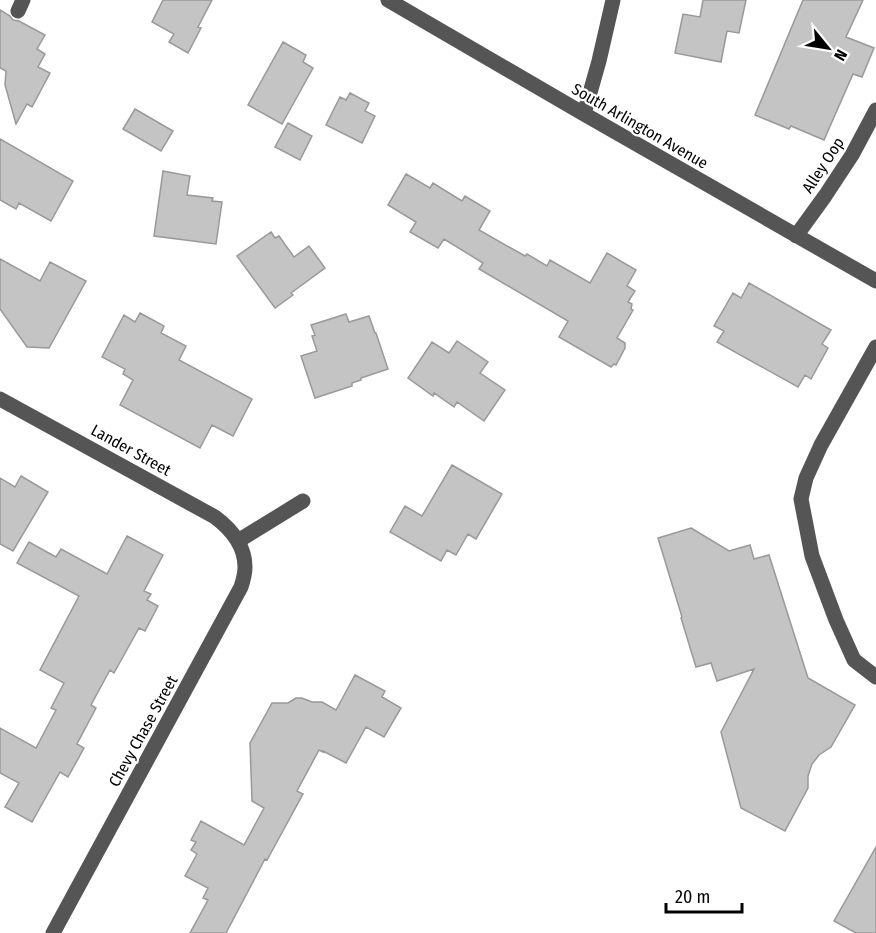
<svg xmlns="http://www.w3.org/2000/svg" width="876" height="933" font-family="'Fira Sans Condensed',sans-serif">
<rect width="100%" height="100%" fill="#fff"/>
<path fill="#c4c4c4" stroke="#999" stroke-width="1.5" d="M 163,0 L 212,0 L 198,27 L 201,28 L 188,53 L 169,42 L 174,34 L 152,22 Z
M 703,0 L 746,0 L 739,33 L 727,31 L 721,62 L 675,53 L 683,14 L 700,17 Z
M 803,0 L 863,0 L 846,37 L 874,48 L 862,77 L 853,74 L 824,140 L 791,126 L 789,129 L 755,115 Z
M 0,10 L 10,16 L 13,20 L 19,21 L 45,35 L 37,49 L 45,54 L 38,67 L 50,73 L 32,107 L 27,104 L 16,124 L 5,85 L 6,71 L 0,68 Z
M 283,42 L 306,55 L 303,62 L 313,68 L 282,124 L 248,105 Z
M 350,93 L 369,103 L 365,111 L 375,116 L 362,143 L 326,125 L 340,97 L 346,100 Z
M 135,109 L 173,131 L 161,151 L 123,129 Z
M 288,123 L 312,136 L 300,160 L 275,147 Z
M 0,139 L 73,181 L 51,221 L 19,203 L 16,209 L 0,200 Z
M 163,171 L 190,176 L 187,195 L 213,198 L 212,201 L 222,202 L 216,244 L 154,236 Z
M 406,174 L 430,188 L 433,183 L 462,201 L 465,196 L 490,211 L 479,230 L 525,256 L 527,254 L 547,266 L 550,260 L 590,283 L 607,253 L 636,270 L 627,286 L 635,291 L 628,302 L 632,304 L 631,309 L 633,310 L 617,338 L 625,343 L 625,348 L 616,365 L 614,364 L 611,367 L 559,337 L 568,321 L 479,269 L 483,263 L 444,239 L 438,248 L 410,232 L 416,222 L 388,205 Z
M 271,232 L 275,238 L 279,236 L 294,257 L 309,246 L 325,268 L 291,293 L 293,295 L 275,308 L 237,256 Z
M 0,259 L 40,281 L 50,262 L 86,281 L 49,348 L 27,347 L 0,309 Z
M 749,283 L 831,330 L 822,344 L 828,348 L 811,379 L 805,375 L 798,387 L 717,342 L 724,331 L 714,326 L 733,293 L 741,298 Z
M 140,313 L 164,326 L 161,333 L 186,346 L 179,360 L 252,399 L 233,436 L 212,425 L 200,448 L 120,405 L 133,380 L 123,374 L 125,369 L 102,357 L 124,315 L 135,322 Z
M 346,314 L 349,322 L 369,316 L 375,333 L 376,333 L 388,369 L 361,378 L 361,380 L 352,383 L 352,386 L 315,398 L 301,356 L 317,351 L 312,336 L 315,335 L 311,325 Z
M 457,341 L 488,362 L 480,373 L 505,390 L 484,421 L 457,402 L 454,407 L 434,393 L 433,396 L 408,378 L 432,342 L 449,353 Z
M 452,465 L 502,494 L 476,539 L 468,534 L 456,555 L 447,550 L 441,561 L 390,532 L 405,506 L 422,516 Z
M 21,476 L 48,492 L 13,551 L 0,544 L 0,478 L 15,487 Z
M 691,528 L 729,551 L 750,545 L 754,559 L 769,555 L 808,678 L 855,705 L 831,747 L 819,755 L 812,764 L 808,776 L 808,788 L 785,831 L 741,808 L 721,732 L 754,669 L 717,681 L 711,663 L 696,667 L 681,618 L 682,617 L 658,538 Z
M 127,536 L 163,555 L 144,591 L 151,594 L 147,600 L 158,606 L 145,631 L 139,628 L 114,673 L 110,670 L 91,705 L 96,708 L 77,744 L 84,748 L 68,777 L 60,772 L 32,822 L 5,807 L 19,783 L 0,773 L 0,728 L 36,748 L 56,710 L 51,708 L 64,683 L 40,670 L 79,596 L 17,563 L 29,542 L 56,557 L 61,549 L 107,574 Z
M 355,675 L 385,691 L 382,697 L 401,708 L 384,737 L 366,727 L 346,763 L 323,751 L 323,752 L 319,750 L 297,791 L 303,794 L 267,860 L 265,859 L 226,933 L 190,933 L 208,900 L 203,898 L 208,888 L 185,876 L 197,854 L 191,850 L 196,842 L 191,840 L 201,821 L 244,845 L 264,808 L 252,801 L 250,743 L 272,703 L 288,703 L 296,698 L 302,698 L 312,702 L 322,702 L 336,710 Z
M 876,847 L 876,933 L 856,933 L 834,921 Z"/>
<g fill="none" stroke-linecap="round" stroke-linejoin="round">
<path stroke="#555" stroke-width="15" d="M 388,0 L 584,114 L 876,281
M 18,11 L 23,0
M 584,114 L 599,61 L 613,0
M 796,236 L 825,196 L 852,155 L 876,110
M 876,347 L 821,445 L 806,478 L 801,499 L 812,556 L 836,620 L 854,660 L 876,677
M 0,399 L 215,517 C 231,529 245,545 245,567 C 245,573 243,581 241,587 L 53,933
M 238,541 L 303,501"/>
</g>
<g text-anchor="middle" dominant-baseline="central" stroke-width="4.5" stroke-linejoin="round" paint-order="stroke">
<g font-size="16" fill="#000" stroke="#fff">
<text transform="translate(640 126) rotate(30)">South Arlington Avenue</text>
<text transform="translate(823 165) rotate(-57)">Alley Oop</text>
<text transform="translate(131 450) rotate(29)">Lander Street</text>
<text transform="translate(143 731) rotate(-61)">Chevy Chase Street</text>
</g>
</g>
<g transform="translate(828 48) rotate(120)" stroke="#ffffff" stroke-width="4.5" paint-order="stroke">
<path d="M0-4.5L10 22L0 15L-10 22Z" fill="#000000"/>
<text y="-9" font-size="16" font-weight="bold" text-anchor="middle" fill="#000000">N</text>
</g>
<path d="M666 903v9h76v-9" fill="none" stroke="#000000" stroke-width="3"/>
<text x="675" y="903" font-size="18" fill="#000000" stroke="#ffffff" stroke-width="4.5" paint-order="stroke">20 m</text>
</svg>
